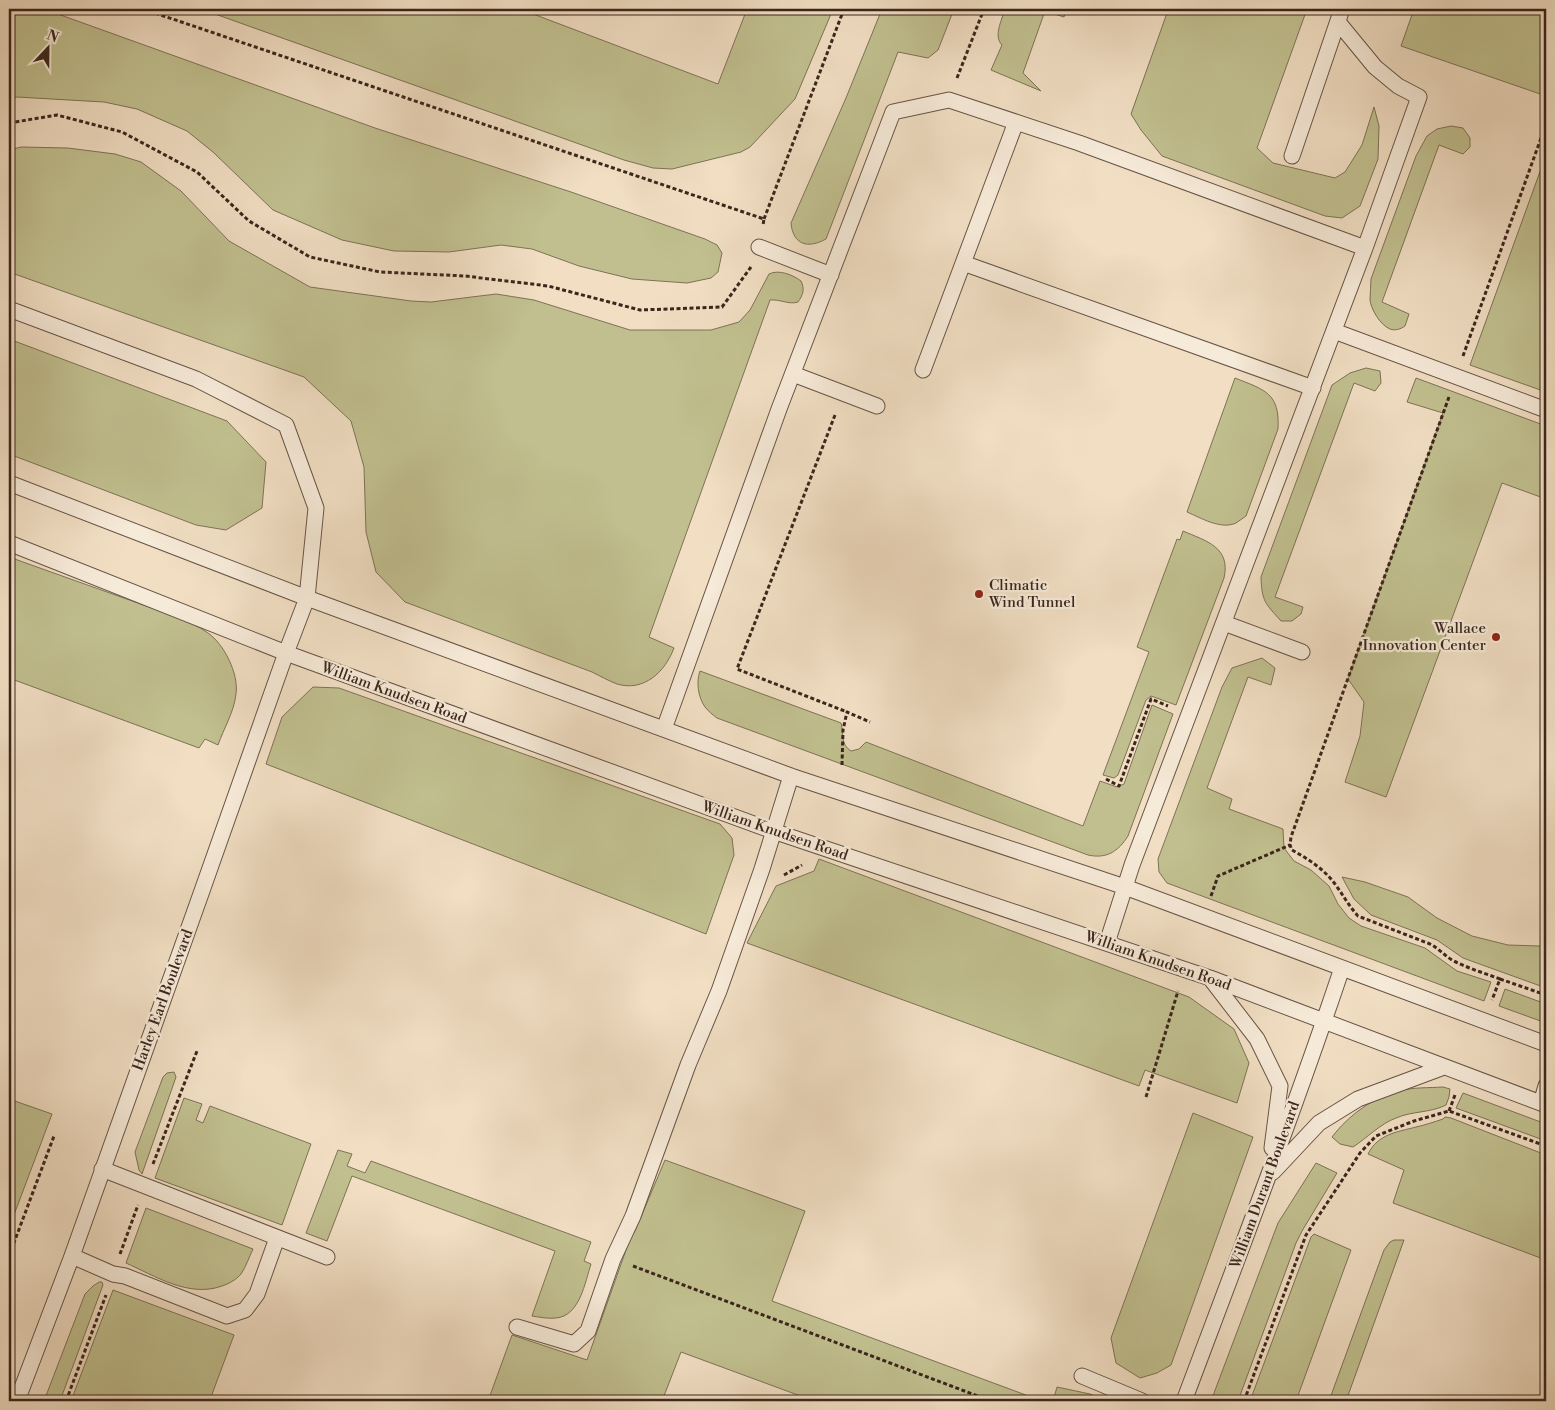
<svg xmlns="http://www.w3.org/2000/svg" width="1555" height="1410" font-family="'Libre Bodoni',serif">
<rect width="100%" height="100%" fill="#f1dec3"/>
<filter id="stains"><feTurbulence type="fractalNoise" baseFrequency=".004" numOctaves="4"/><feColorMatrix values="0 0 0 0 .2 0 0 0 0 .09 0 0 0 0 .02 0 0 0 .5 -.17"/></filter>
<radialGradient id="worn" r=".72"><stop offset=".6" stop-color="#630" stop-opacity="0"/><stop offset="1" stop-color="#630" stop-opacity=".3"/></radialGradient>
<path fill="#c1bf8f" stroke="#7e7256" d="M 9,9 L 44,9 L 375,128 L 571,192 L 705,239 L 717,245 L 722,253 L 718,272 L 711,278 L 687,283 L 632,279 L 579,266 L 532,249 L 501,245 L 449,252 L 394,251 L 342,240 L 273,210 L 213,152 L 187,131 L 137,109 L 104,102 L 17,97 L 9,100 Z
M 201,9 L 520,9 L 718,84 L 747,9 L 834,9 L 831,14 L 795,99 L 750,147 L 741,152 L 672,169 L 653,168 L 624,160 Z
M 882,9 L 954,9 L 938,50 L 928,58 L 898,52 L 826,239 C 808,249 793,245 791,223 L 846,98 Z
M 1005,9 L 1067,9 L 1064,17 L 1045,11 L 1023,73 L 1041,91 L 991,70 L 1002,45 C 993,36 1002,20 1005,9 Z
M 1164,9 L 1307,9 L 1257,148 L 1273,163 L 1335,178 L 1345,172 L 1362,145 L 1374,107 L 1379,126 L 1378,159 L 1360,206 L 1342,218 L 1325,216 L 1162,156 L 1141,130 L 1131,114 L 1167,13 Z
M 1414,9 L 1546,9 L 1546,96 L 1401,46 Z
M 1451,126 L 1463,128 L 1470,138 L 1470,147 L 1463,154 L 1439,145 L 1382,302 L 1409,314 L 1405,326 C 1401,329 1395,331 1390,329 C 1380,325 1371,309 1370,300 C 1370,293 1371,286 1371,279 L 1416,156 L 1427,136 L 1437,129 Z
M 21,147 L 68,148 L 115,154 L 141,162 L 181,191 L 229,241 L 310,287 L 411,301 L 431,302 L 496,294 L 534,300 L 630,330 L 711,330 L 739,322 L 750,310 L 769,274 C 779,269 793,275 801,281 C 805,289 803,295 798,302 C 789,305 780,299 770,300 L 649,637 L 674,648 C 665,672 644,692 617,684 C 609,681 600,676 592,672 L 405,602 L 376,572 L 366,532 L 364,467 L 351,421 L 304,377 L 9,272 L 9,150 Z
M 1546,155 L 1546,392 L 1470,365 Z
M 9,339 L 227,421 L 266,462 L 262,508 L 226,530 L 196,525 L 9,454 Z
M 1366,368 L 1380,371 L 1381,383 L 1375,391 L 1354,383 L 1275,597 L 1303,607 L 1301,614 L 1292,621 L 1281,621 C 1265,603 1262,602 1261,577 L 1332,385 L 1350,373 Z
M 1235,378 C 1265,390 1280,393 1278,429 L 1246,516 C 1243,518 1239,521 1236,523 C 1221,530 1201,518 1187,512 Z
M 1416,378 L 1546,426 L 1546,499 L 1502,483 L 1386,797 L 1345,782 L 1360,736 L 1364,702 L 1348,679 L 1443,413 L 1407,402 Z
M 1183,531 C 1206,541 1231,547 1224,578 L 1176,705 L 1151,696 L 1146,700 L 1118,775 L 1114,778 L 1103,775 L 1149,652 L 1137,647 L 1177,539 L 1180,540 Z
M 9,557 L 177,617 C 187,622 199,626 208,633 C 224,644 239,674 236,694 C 234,712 224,728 218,745 L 205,739 L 199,748 L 9,678 Z
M 1262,658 L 1275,668 L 1271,685 L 1248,677 L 1207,788 L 1232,799 L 1229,809 L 1283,829 L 1284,848 L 1294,861 L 1311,870 L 1329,886 L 1338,904 L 1349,918 L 1361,926 L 1425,948 L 1457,971 L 1491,982 L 1484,1001 L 1167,883 L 1159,872 L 1158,859 L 1222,687 L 1232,668 Z
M 700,671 L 841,723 C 844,734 840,744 851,751 L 859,749 L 866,742 L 1083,826 L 1100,781 L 1117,787 L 1124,784 L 1152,705 L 1173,714 L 1128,836 C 1118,852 1106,859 1088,855 L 717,718 C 713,715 708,711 705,707 C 698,697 696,682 700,671 Z
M 313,687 L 339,688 L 720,824 L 732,838 L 734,855 L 706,934 L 266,764 L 282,717 Z
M 819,859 L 1189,997 L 1234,1029 L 1249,1063 L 1237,1103 L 1145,1070 L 1139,1086 L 747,943 L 776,886 L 814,871 Z
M 1342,877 L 1365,882 L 1408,897 L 1437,918 L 1472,936 L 1508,945 L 1540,946 L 1546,948 L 1546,988 L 1463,958 L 1437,940 L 1371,915 L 1354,899 Z
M 1505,989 L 1546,1004 L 1546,1023 L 1499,1006 Z
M 174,1072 L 176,1077 L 142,1174 L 139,1170 L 135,1152 L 163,1077 L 167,1073 Z
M 1443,1087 L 1450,1089 L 1449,1097 L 1446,1105 C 1430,1113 1412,1111 1396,1118 C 1380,1124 1367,1138 1353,1147 L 1340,1144 L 1332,1137 C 1349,1115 1373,1097 1400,1091 C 1413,1087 1429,1088 1443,1087 Z
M 1463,1093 L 1546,1124 L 1546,1141 L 1456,1108 Z
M 184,1098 L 202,1104 L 196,1120 L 203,1123 L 210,1106 L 311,1144 L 282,1225 L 155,1178 Z
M 9,1099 L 52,1114 L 9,1228 Z
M 1193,1113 L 1253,1137 L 1171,1365 L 1157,1373 L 1140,1378 L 1116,1363 L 1111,1338 Z
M 1445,1117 L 1451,1118 L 1546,1155 L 1546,1260 L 1393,1203 L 1404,1170 L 1368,1154 C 1378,1134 1397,1132 1416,1127 C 1425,1125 1434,1122 1443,1119 Z
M 338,1150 L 352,1154 L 347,1166 L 365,1173 L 371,1161 L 591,1242 L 584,1261 L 591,1264 C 585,1282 580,1316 556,1318 C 548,1319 539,1317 532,1316 L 555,1251 L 352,1176 L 327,1241 L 306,1233 Z
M 665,1160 L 805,1211 L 772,1301 L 1042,1401 L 814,1401 L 681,1352 L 662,1401 L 488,1401 L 512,1335 L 587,1360 L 631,1236 L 635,1231 Z
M 1316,1163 L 1337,1173 L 1302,1231 L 1296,1243 L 1238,1401 L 1211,1401 L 1278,1223 Z
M 146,1208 L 253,1249 C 249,1257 246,1267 241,1274 C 236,1280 228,1284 222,1286 C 189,1298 155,1276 126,1263 Z
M 1314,1234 L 1351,1250 L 1296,1401 L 1250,1401 L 1311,1237 Z
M 1394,1240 L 1404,1240 L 1346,1401 L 1329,1401 L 1384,1250 L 1390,1242 Z
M 99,1282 L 102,1282 L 103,1285 L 60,1401 L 44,1401 L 85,1294 L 93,1286 Z
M 113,1290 L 234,1335 L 211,1397 L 222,1401 L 71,1401 Z
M 1057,1387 L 1090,1394 L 1107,1401 L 1053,1401 Z"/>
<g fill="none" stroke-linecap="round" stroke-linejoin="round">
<g stroke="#685446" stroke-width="17">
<path id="service" d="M 1292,156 L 1342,9
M 759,247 L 831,275
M 963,263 L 1313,388
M 9,309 L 196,379 L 286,425 L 316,508 L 307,598 L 286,653 L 203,888 L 72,1256 L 17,1401
M 1334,331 L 1546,410
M 923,370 L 1016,122
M 793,374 L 877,406
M 9,483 L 307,598 L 791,776 L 1125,887 L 1546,1044
M 9,543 L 286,653 L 773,831 L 1210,978 L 1546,1105
M 1224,623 L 1302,652
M 664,729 L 779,409 L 893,112 L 949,100 L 1079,143 L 1365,248
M 1107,943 L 1132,865 L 1365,248 L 1419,97 L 1398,86 L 1375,67 L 1338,22
M 1210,978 L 1257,1039 L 1280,1086 L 1272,1148
M 1541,1103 L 1546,1086
M 102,1169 L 327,1257
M 1273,1172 L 1319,1123 L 1358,1099 L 1444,1067
M 72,1256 L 113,1274 L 125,1276 L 227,1316 L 245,1310 L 257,1294 L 277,1238
M 517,1327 L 574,1344 L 588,1331 L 613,1259 L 633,1216 L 688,1065 L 719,991 L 762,869 L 791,776
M 1082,1376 L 1142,1401
M 1184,1401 C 1238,1257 1293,1114 1342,968"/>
</g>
<path stroke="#3b261c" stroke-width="3" stroke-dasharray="4 2.5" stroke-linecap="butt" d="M 143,9 L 764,219 L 763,225
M 957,78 L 984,9
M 9,123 L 57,115 L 122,132 L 197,172 L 249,221 L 310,257 L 380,272 L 465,276 L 548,286 L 640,310 L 722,307 L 751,267
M 764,219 L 844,9
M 1463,356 L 1546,124
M 1449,397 L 1291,837 L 1290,845 L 1292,850 C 1308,859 1324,869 1335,884 C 1343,895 1349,906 1358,916 L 1430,944 C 1438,948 1444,955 1452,960 C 1467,968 1484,973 1500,979 L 1492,1000
M 835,415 L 737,669 L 847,712
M 842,765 L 843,730 L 847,712 L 870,722
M 1106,779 L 1119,786 L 1151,699 L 1168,706
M 784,875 L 802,865
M 1211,896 L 1218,876 L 1290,845
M 1500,979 L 1546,995
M 1146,1097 L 1178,991
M 1449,1111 L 1455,1095
M 153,1164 L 197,1051
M 120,1254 L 138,1205
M 9,1256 L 54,1136
M 633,1266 L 991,1401
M 66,1401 L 106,1295
M 1244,1401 L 1306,1235 L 1360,1153 L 1376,1136 L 1414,1121 L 1449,1111 L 1546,1146"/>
<use href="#service" stroke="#f6ead8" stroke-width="15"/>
</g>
<g fill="#8f2418" stroke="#f6ead8" stroke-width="2">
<circle cx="979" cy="594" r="5"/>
<circle cx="1496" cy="637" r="5"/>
</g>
<g text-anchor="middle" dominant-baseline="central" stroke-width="4.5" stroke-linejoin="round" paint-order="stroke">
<g font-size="15" fill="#3b261c" stroke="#f6ead8" text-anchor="start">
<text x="989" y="585">Climatic<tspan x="989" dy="17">Wind Tunnel</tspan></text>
<text x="1486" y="628" text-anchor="end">Wallace<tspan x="1486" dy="17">Innovation Center</tspan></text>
</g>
<g font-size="15" fill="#3b261c" stroke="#f6ead8">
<text transform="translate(394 693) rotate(20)">William Knudsen Road</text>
<text transform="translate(775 831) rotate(19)">William Knudsen Road</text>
<text transform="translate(1158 961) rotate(19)">William Knudsen Road</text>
<text transform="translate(163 1000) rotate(-70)">Harley Earl Boulevard</text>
<text transform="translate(1265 1185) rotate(-70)">William Durant Boulevard</text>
</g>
</g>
<rect width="1555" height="1410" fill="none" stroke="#f1dec3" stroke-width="30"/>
<rect x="10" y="10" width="1535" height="1390" fill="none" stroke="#3b261c" stroke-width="2.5"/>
<rect x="15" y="15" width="1525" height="1380" fill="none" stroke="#3b261c"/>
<g transform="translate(48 48) rotate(22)" stroke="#f6ead8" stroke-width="4" paint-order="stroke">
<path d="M0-4L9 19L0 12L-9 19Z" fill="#3b261c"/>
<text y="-8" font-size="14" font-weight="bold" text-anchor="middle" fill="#3b261c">N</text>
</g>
<rect width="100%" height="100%" filter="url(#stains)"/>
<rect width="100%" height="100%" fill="url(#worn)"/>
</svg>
